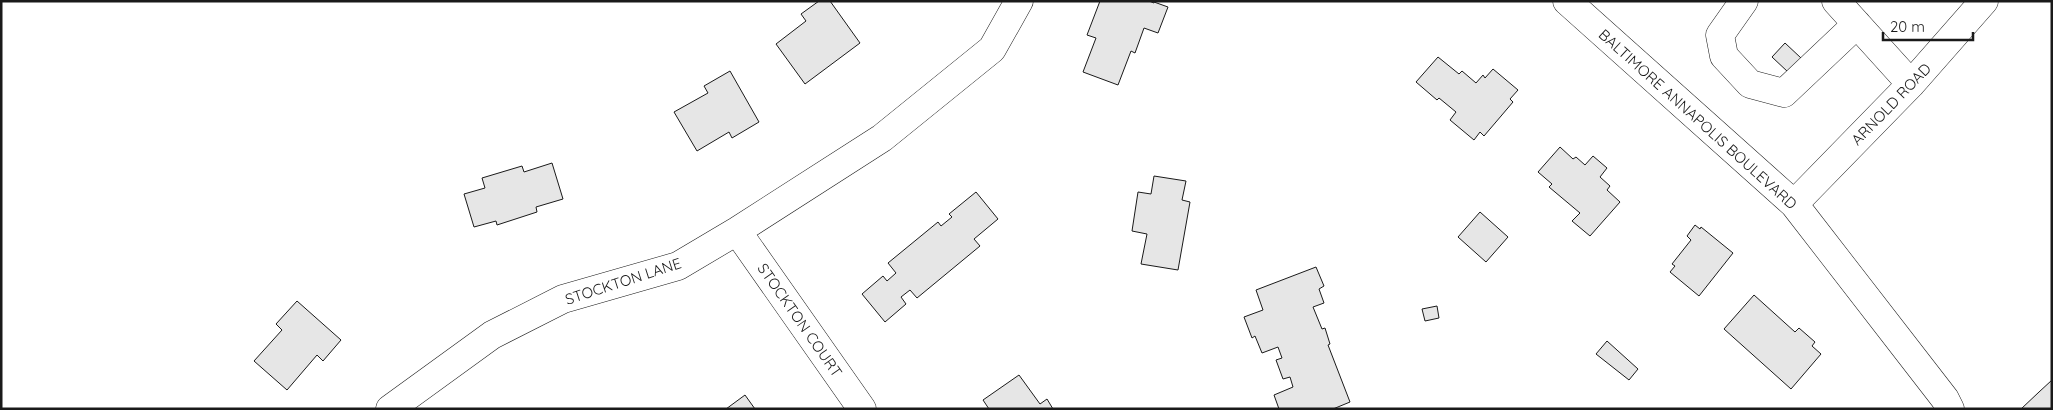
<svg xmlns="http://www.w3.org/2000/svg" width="2053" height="410" font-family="Quicksand,sans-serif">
<rect width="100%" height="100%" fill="#fff"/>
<path fill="#e6e6e6" stroke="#1a1a1a" d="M 819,1 L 830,1 L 860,43 L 805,84 L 776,44 L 806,21 L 801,14 Z
M 1100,1 L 1149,1 L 1154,3 L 1154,2 L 1168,7 L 1158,33 L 1144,28 L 1135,53 L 1131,51 L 1118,85 L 1083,72 L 1096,38 L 1087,35 Z
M 1785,43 L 1801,58 L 1788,72 L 1772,57 Z
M 1438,57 L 1459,74 L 1462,71 L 1476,83 L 1483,75 L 1485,78 L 1493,69 L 1518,90 L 1510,99 L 1513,102 L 1484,136 L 1480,132 L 1474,140 L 1450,120 L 1456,112 L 1439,98 L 1437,100 L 1416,82 Z
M 730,71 L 759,122 L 732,138 L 729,132 L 697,151 L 674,112 L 708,93 L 704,86 Z
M 1560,147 L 1573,159 L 1576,157 L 1585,165 L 1593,156 L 1607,168 L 1600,177 L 1610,186 L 1607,190 L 1620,202 L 1590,236 L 1572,221 L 1580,213 L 1549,187 L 1552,184 L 1538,172 Z
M 552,163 L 563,199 L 536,207 L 537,212 L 497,225 L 496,221 L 474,227 L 464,194 L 485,188 L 482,178 L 522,166 L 524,172 Z
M 1154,176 L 1186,181 L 1182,200 L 1190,202 L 1178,270 L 1141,264 L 1147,234 L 1132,231 L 1138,192 L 1151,194 Z
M 976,192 L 998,219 L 974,239 L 980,246 L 917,298 L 910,290 L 901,297 L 906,304 L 885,322 L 862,294 L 883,276 L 887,281 L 896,273 L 888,263 L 938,222 L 941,226 L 952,217 L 949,214 Z
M 1480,212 L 1508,237 L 1486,262 L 1458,237 Z
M 1695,225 L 1700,229 L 1701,227 L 1733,253 L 1699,296 L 1670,272 L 1675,266 L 1672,264 L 1691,240 L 1687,236 Z
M 1316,267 L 1324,286 L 1319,289 L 1324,303 L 1313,307 L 1322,329 L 1325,328 L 1330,344 L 1328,345 L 1350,402 L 1333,409 L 1279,409 L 1274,395 L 1293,387 L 1290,377 L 1283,379 L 1276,360 L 1282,358 L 1278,347 L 1262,353 L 1255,336 L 1252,338 L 1244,317 L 1263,310 L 1256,290 Z
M 1754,295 L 1795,332 L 1799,328 L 1815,342 L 1812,346 L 1821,354 L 1791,389 L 1724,329 Z
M 297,301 L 341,340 L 323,361 L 317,355 L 287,390 L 254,361 L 282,330 L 276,324 Z
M 1437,306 L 1439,318 L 1425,321 L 1422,309 Z
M 1607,341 L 1638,369 L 1629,380 L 1596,354 Z
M 1019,375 L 1040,404 L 1047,399 L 1053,409 L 989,409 L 983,400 Z
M 2052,380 L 2052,409 L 2021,409 L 2039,392 Z
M 745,395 L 755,409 L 726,409 Z"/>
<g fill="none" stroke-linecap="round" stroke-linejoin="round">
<g stroke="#1a1a1a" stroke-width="29">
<path id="minor" d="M 1567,1 L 1794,204 L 1945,399 L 1950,409
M 1744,1 L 1720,35 L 1724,56 L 1750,84 L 1784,93 L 1857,24
M 1836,1 L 1911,84
M 1794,204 L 1911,84 L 1984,1
M 737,231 L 862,409
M 390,409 L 492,335 L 563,299 L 678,266 L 737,231 L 882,138 L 992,49 L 1019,1"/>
</g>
<use href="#minor" stroke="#fff" stroke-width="28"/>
</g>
<g text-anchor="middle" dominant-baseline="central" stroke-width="4" stroke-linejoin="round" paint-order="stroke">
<g font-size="15" fill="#1a1a1a" stroke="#fff">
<text transform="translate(1891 104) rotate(-46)">ARNOLD ROAD</text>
<text transform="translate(1698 119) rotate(42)">BALTIMORE ANNAPOLIS BOULEVARD</text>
<text transform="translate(623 281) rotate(-18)">STOCKTON LANE</text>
<text transform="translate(800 320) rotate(55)">STOCKTON COURT</text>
</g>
</g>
<rect width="2053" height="410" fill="none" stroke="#1a1a1a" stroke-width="5"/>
<path d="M1883 32v8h90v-8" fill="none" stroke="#1a1a1a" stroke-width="2.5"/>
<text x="1890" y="32" font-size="15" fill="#1a1a1a" stroke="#ffffff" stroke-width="4" paint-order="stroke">20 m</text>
</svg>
